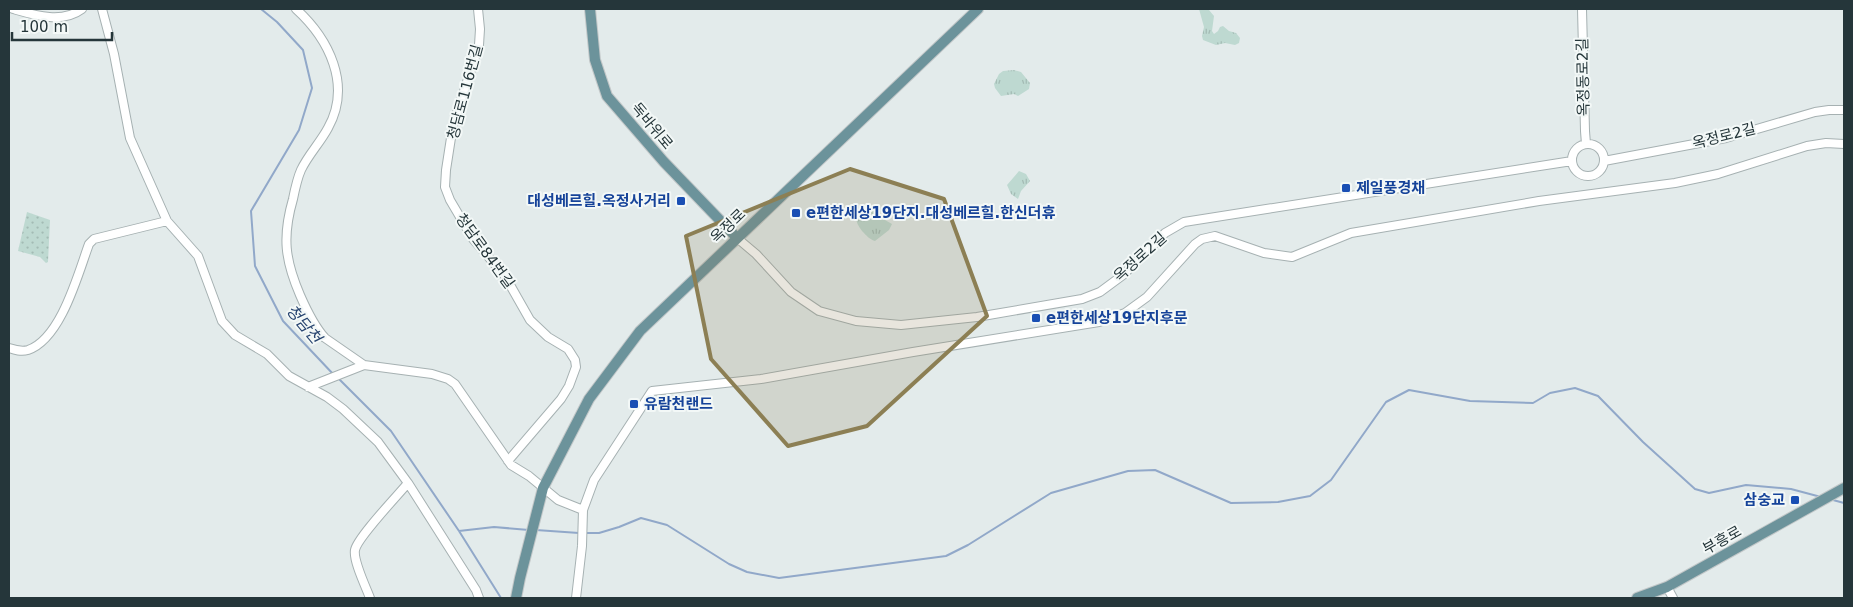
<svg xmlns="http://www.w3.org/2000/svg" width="1853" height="607" font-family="'DejaVu Sans','Noto Sans KR',sans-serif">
<defs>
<pattern id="grass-dots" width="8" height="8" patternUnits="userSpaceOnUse" patternTransform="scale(1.25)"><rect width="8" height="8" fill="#bed9d1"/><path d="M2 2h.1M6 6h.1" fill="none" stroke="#a3bbb4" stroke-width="1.8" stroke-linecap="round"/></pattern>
<pattern id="park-tufts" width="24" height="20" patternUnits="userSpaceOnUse" patternTransform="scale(1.25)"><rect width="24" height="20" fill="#bed9d1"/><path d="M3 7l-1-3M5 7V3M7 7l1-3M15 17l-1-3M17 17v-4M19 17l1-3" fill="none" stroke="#a3bbb4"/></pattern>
</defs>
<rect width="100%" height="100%" fill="#e3ebeb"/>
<path fill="url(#grass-dots)" d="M 27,212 L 50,220 L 48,262 L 46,263 L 40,257 L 18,251 Z"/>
<path fill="url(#park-tufts)" d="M 1199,9 L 1209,10 L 1214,16 L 1212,31 L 1214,34 L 1218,31 L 1220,27 L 1223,26 L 1229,31 L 1236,33 L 1240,38 L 1239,43 L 1235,45 L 1225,43 L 1216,45 L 1203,40 L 1202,36 L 1204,27 Z
M 1014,70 L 1021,72 L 1030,83 L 1029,89 L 1018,96 L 1014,94 L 1001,96 L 995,88 L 994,84 L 999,74 L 1003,71 Z
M 1019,171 L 1026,174 L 1030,181 L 1021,191 L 1018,199 L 1011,194 L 1007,185 Z
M 869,205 C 880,210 875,213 879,219 L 885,220 L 892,224 L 889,230 L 875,241 C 869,239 867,236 862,231 C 852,218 855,211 869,205 Z"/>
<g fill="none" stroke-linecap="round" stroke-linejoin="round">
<path stroke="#91a8c9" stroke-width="2" d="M 261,9 L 277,22 L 303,50 L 312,88 L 299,130 L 251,211 L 255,266 L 283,321 L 334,375
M 338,378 L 391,431 L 459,531 L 501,598
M 1833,500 L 1844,503
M 536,530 L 579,533
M 459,531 L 494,527 L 529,530
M 584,533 L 599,533 L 619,527 L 641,518 L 667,525 L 729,564 L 747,572 L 779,578 L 946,556 L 968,545 L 1051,493 L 1128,471 L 1155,470 L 1231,503 L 1278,502 L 1310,496 L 1331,480 L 1386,402 L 1409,390 L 1470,401 L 1533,403 L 1550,393 L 1575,388 L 1598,396 L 1643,442 L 1695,489 L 1709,493 L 1746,485 L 1791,489 L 1821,497"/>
<g stroke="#a6b1b2" stroke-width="10">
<path id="minor" d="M 13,9 C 34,15 62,24 82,9
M 102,9 L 114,54 L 130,138 L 167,221 L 198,256 L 222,321 L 235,335 L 267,354 L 289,376 L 327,397 L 343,409 L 378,442 L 408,483 L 476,590 L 479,598
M 296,9 C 329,39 352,85 328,128 C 320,143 308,155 301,170 C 297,179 295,189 293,199 C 282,237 285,260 300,295 C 307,311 314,326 325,338 L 364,365
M 478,9 L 480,29 L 479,45 L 453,125 L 446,170 L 445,187 L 450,200 L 473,239 L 505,276 L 530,320 L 548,337 L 568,349 L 575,360 L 576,367 L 569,386 L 561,399 L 508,461
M 1582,9 L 1585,131 L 1586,144
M1572 160a16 16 0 1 1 32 0a16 16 0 1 1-32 0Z
M 1604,161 L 1726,138 L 1815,112 L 1829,110 L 1844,110
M 737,238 L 756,254 L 791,292 L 819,311 L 856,321 L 901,325 L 977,317 L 1082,299 L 1100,292 L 1123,275 L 1165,233 L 1184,222 L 1572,161
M 9,348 C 15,350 21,352 28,350 C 61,339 78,274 89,244 L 94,239 L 167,221
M 308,387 L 364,365 L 432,374 L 448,379 L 455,384 L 511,465 L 529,476 L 558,500 L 583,510
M 1667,587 L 1673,598
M 370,598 C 366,587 353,561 355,550 C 357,538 398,495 408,483
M 576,598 L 582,546 L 583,510 L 594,480 L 652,391 L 761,379 L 913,352 L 1099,322 L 1125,313 L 1147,297 L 1195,244 L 1202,239 L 1215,236 L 1264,253 L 1292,257 L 1351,233 L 1539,201 L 1675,183 L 1718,174 L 1807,146 L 1826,143 L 1844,144"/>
</g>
<g stroke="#c2c7c8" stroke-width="12">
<path id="major" d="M 590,9 L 595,60 L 607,96 L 664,162 L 737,238
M 516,598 L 520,578 L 543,488 L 589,399 L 640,331 L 978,9
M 1637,598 L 1667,587 L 1844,488"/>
</g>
<use href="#minor" stroke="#fff" stroke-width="8"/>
<use href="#major" stroke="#6c939b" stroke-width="10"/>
</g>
<path fill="#8c7f54" fill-opacity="0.2" stroke="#8c7f54" stroke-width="4" stroke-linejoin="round" d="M 850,169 L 944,199 L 987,316 L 867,426 L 788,446 L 711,359 L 686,236 Z"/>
<g fill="#1a4fb4" stroke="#f3f8f7" stroke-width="2">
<rect x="1341" y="183" width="10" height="10" rx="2.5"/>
<rect x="676" y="196" width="10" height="10" rx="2.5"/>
<rect x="791" y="208" width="10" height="10" rx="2.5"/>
<rect x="1031" y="313" width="10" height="10" rx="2.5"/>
<rect x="629" y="399" width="10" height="10" rx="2.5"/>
<rect x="1790" y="495" width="10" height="10" rx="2.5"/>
</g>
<g text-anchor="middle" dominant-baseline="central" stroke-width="4" stroke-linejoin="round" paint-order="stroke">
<g font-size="15" fill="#25363a" stroke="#f3f8f7">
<text transform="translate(1583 77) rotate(-91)">옥정동로2길</text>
<text transform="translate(465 92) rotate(-75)">청담로116번길</text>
<text transform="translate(652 126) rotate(50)">독바위로</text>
<text transform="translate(1724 136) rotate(-14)">옥정로2길</text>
<text transform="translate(728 226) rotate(-44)">옥정로</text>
<text transform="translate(485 251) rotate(54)">청담로84번길</text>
<text transform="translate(1140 257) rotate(-42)">옥정로2길</text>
<text transform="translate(1722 540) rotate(-29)">부흥로</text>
</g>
<g font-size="15" font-weight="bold" fill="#164399" stroke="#f3f8f7" text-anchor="start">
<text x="1356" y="188">제일풍경채</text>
<text x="671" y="201" text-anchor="end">대성베르힐.옥정사거리</text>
<text x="806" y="213">e편한세상19단지.대성베르힐.한신더휴</text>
<text x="1046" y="318">e편한세상19단지후문</text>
<text x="644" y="404">유람천랜드</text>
<text x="1785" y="500" text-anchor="end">삼숭교</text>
</g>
<g font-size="16" font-style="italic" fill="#26436f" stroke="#f3f8f7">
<text transform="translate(304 324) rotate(50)">청담천</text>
</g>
</g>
<rect width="1853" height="607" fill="none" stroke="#25363a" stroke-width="20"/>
<path d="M12 32v8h100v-8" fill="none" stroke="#25363a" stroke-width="2.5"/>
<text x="20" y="32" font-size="15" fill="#25363a" stroke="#f3f8f7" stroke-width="4" paint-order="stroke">100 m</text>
</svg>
